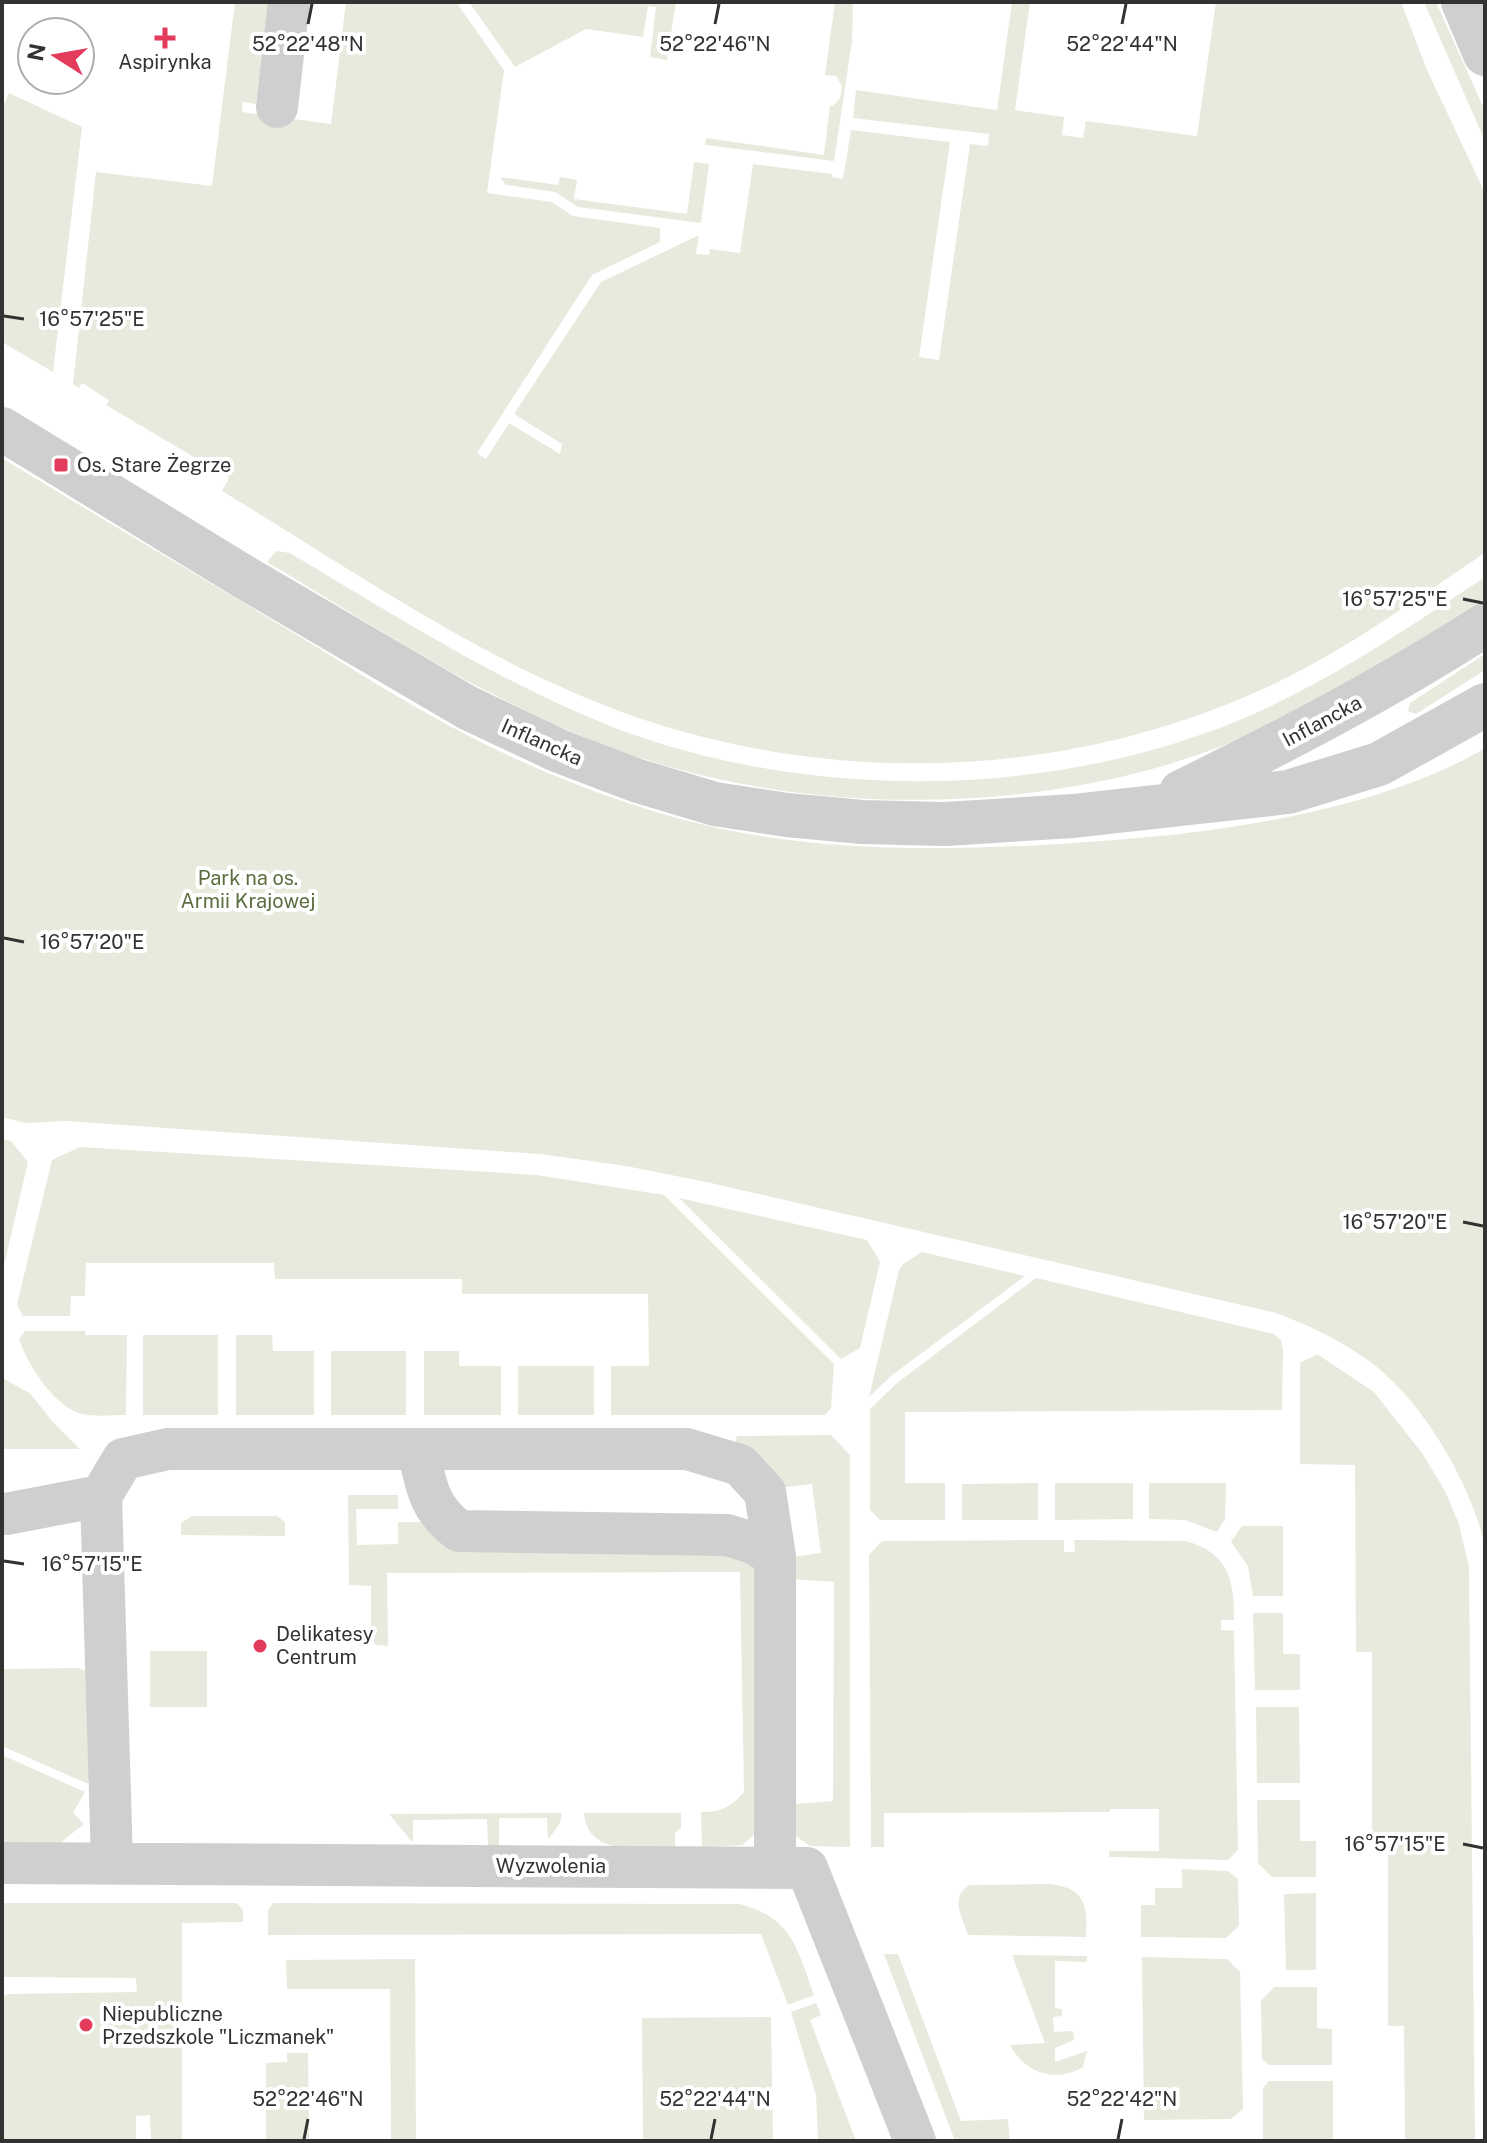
<svg xmlns="http://www.w3.org/2000/svg" width="1487" height="2143" font-family="'Public Sans',sans-serif">
<rect width="100%" height="100%" fill="#fff"/>
<path fill="#e7ebde" d="M 235,2 L 269,2 L 265,36 L 252,35 L 250,43 L 263,46 L 256,104 L 243,102 L 242,112 L 331,124 L 346,2 L 456,2 L 504,70 L 487,193 L 552,202 L 573,216 L 660,228 L 660,242 L 592,275 L 477,453 L 486,459 L 509,423 L 560,454 L 562,444 L 514,414 L 601,282 L 699,235 L 696,254 L 709,255 L 710,249 L 740,253 L 753,164 L 832,174 L 832,177 L 843,179 L 851,130 L 950,142 L 919,357 L 939,360 L 970,144 L 988,146 L 989,134 L 853,118 L 856,90 L 997,110 L 1012,2 L 1030,2 L 1015,110 L 1064,117 L 1062,135 L 1083,138 L 1086,121 L 1197,136 L 1216,2 L 1401,2 L 1427,70 L 1485,193 L 1485,553 C 1420,596 1356,643 1286,678 C 1065,788 795,791 570,691 C 448,638 336,560 222,491 L 229,478 L 106,405 L 109,400 L 82,383 L 79,388 L 73,384 L 96,172 L 212,186 Z
M 469,2 L 676,2 L 667,60 L 650,57 L 656,7 L 648,6 L 643,37 L 586,29 L 515,67 Z
M 835,2 L 853,2 L 852,41 L 834,161 L 705,145 L 706,138 L 824,155 L 830,105 L 833,106 L 840,98 L 842,86 L 836,76 L 825,75 Z
M 1424,2 L 1436,2 L 1485,111 L 1485,141 Z
M 9,93 L 82,127 L 53,372 L 2,342 L 2,109 Z
M 694,162 L 709,164 L 701,223 L 578,207 L 555,192 L 506,185 L 500,177 L 558,185 L 560,177 L 577,180 L 574,199 L 687,214 Z
M 2,458 C 100,518 199,576 297,635 C 347,665 397,698 448,725 C 518,763 594,794 670,816 C 812,857 969,851 1115,840 C 1229,832 1387,807 1485,748 L 1485,1547 C 1472,1485 1422,1399 1369,1361 C 1340,1340 1310,1326 1276,1313 L 711,1183 L 626,1166 L 540,1154 L 66,1121 L 26,1123 L 2,1117 Z
M 276,551 L 290,553 C 394,615 497,681 610,726 C 809,803 1060,800 1256,713 C 1337,676 1411,626 1485,577 L 1485,599 C 1414,647 1341,693 1263,729 C 1067,819 803,822 604,745 C 484,699 376,627 267,562 Z
M 1485,654 L 1485,670 L 1416,714 L 1408,711 L 1410,703 Z
M 2,1139 L 11,1141 L 28,1162 L 2,1274 Z
M 80,1147 L 537,1175 L 664,1195 L 834,1364 L 831,1408 L 825,1415 L 611,1415 L 611,1366 L 649,1366 L 648,1294 L 462,1294 L 462,1279 L 275,1279 L 274,1263 L 86,1263 L 85,1296 L 71,1296 L 70,1316 L 23,1316 L 17,1304 L 52,1160 Z
M 679,1198 L 867,1240 L 880,1262 L 860,1348 L 841,1359 Z
M 922,1252 L 1025,1276 L 891,1376 L 869,1397 L 899,1270 L 903,1264 Z
M 1036,1278 L 1274,1334 L 1281,1340 L 1283,1350 L 1282,1410 L 905,1412 L 905,1483 L 945,1483 L 945,1520 L 880,1520 L 870,1510 L 870,1409 L 897,1383 Z
M 25,1331 L 85,1331 L 85,1335 L 127,1335 L 126,1415 C 112,1415 96,1417 82,1414 C 53,1406 28,1365 19,1339 Z
M 143,1335 L 218,1335 L 218,1415 L 143,1415 Z
M 236,1335 L 272,1335 L 273,1351 L 314,1351 L 314,1415 L 236,1415 Z
M 331,1351 L 406,1351 L 406,1415 L 331,1415 Z
M 424,1351 L 459,1351 L 459,1366 L 501,1366 L 501,1415 L 424,1415 Z
M 1317,1354 L 1374,1392 L 1422,1453 L 1445,1491 L 1459,1524 L 1469,1567 L 1475,2141 L 1405,2141 L 1404,2026 L 1388,2026 L 1388,1839 L 1372,1838 L 1372,1652 L 1356,1652 L 1355,1465 L 1300,1464 L 1300,1363 Z
M 518,1366 L 594,1366 L 594,1415 L 518,1415 Z
M 2,1378 L 30,1393 L 52,1421 L 80,1449 L 2,1449 Z
M 831,1435 L 850,1455 L 850,1847 L 810,1846 L 792,1833 L 794,1804 L 833,1801 L 834,1582 L 792,1579 L 786,1558 L 821,1553 L 812,1484 L 779,1488 L 735,1444 L 737,1436 Z
M 1038,1483 L 1038,1520 L 962,1520 L 962,1484 Z
M 1055,1483 L 1133,1483 L 1133,1519 L 1055,1520 Z
M 1149,1483 L 1226,1483 L 1225,1519 L 1217,1532 L 1185,1520 L 1149,1519 Z
M 348,1495 L 398,1495 L 398,1509 L 356,1509 L 357,1545 L 398,1544 L 398,1522 L 424,1522 L 743,1555 L 763,1577 L 759,1831 L 742,1845 L 702,1847 L 701,1812 C 721,1812 731,1807 744,1792 L 740,1572 L 387,1573 L 388,1646 L 375,1645 L 371,1634 L 371,1586 L 349,1585 Z
M 192,1516 L 277,1516 L 285,1522 L 285,1536 L 181,1535 L 181,1523 Z
M 1242,1526 L 1283,1526 L 1283,1596 L 1253,1596 L 1248,1566 L 1231,1542 Z
M 1064,1540 L 1064,1552 L 1075,1552 L 1074,1540 L 1186,1541 C 1229,1554 1234,1579 1234,1620 L 1221,1620 L 1221,1630 L 1234,1631 L 1238,1850 L 1228,1860 L 1109,1857 L 1109,1851 L 1159,1851 L 1159,1809 L 1110,1809 L 1110,1812 L 884,1813 L 884,1847 L 871,1847 L 869,1555 L 882,1541 Z
M 1253,1613 L 1283,1613 L 1283,1654 L 1300,1654 L 1300,1690 L 1255,1690 Z
M 150,1651 L 207,1651 L 207,1707 L 150,1707 Z
M 78,1668 L 89,1672 L 90,1770 L 88,1784 L 2,1746 L 2,1669 Z
M 1256,1707 L 1299,1707 L 1300,1783 L 1257,1783 Z
M 2,1755 L 85,1792 L 73,1813 L 84,1824 L 60,1843 L 2,1849 Z
M 1257,1800 L 1300,1800 L 1300,1841 L 1316,1841 L 1316,1877 L 1272,1877 L 1258,1863 Z
M 562,1813 L 560,1823 L 548,1840 L 547,1818 L 499,1818 L 499,1847 L 488,1847 L 487,1819 L 413,1820 L 413,1843 L 389,1814 Z
M 584,1813 L 681,1813 L 681,1828 L 675,1833 L 675,1847 C 641,1847 588,1858 584,1813 Z
M 1182,1869 L 1228,1871 L 1238,1879 L 1239,1926 L 1226,1938 L 1141,1937 L 1141,1905 L 1155,1905 L 1155,1888 L 1182,1888 Z
M 1050,1884 C 1085,1888 1088,1905 1086,1937 L 968,1935 C 962,1917 949,1896 970,1885 Z
M 1316,1893 L 1316,1970 L 1286,1970 L 1284,1894 Z
M 2,1903 L 237,1903 L 243,1910 L 243,1922 L 182,1923 L 182,2141 L 151,2141 L 150,2115 L 136,2116 L 136,2141 L 2,2141 L 2,1997 L 8,1994 L 137,1992 L 136,1978 L 2,1977 Z
M 273,1903 L 740,1904 C 793,1918 797,1949 814,1995 L 788,2005 L 761,1934 L 268,1935 L 268,1910 Z
M 884,1954 L 898,1954 L 961,2121 L 1008,2119 L 1010,2141 L 955,2141 Z
M 1012,1955 L 1087,1956 L 1087,1962 L 1055,1961 L 1055,2008 L 1062,2009 L 1062,2016 L 1053,2017 L 1054,2032 L 1073,2031 L 1074,2040 L 1055,2048 L 1055,2062 L 1087,2051 L 1083,2067 C 1055,2084 1024,2072 1010,2045 L 1045,2043 Z
M 1142,1957 L 1227,1959 L 1240,1972 L 1243,2109 L 1231,2119 L 1144,2120 Z
M 415,1959 L 416,2141 L 391,2141 L 390,1989 L 287,1989 L 286,1960 Z
M 1274,1987 L 1317,1987 L 1317,2028 L 1332,2029 L 1332,2065 L 1269,2065 L 1262,2059 L 1261,2001 Z
M 816,2003 L 821,2015 L 810,2020 L 856,2141 L 818,2141 L 816,2095 L 791,2012 Z
M 771,2017 L 773,2141 L 643,2141 L 642,2018 Z
M 287,2053 L 308,2053 L 309,2141 L 266,2141 L 266,2063 L 287,2062 Z
M 1269,2081 L 1333,2081 L 1333,2141 L 1263,2141 L 1263,2088 Z"/>
<g fill="none" stroke-linecap="round" stroke-linejoin="round">
<path stroke="#cfcfcf" stroke-width="42" d="M 277,107 L 289,2
M 418,1449 C 426,1485 428,1508 459,1531 L 727,1535 L 753,1543 L 775,1556
M 6,1514 L 101,1496
M 112,1862 L 101,1496 L 123,1459 L 168,1449 L 687,1449 L 740,1465 L 765,1492 L 775,1556 L 775,1867
M 2,1863 L 807,1868 L 915,2141"/>
<path stroke="#cfcfcf" stroke-width="44" d="M 1463,2 L 1485,54
M 2,429 L 244,577 L 468,708 L 559,751 L 638,781 L 715,804 L 787,815 L 862,822 L 945,824 L 1073,816 L 1288,792 L 1379,764 L 1485,705
M 1181,792 C 1285,741 1387,688 1485,625"/>
</g>
<path fill="none" stroke="#323232" stroke-width="3" d="M 308,24 L 312,4M 715,24 L 719,4M 1122,24 L 1126,4M 4,316 L 24,319M 1463,599 L 1483,603M 4,938 L 24,942M 1463,1222 L 1483,1226M 4,1561 L 24,1564M 1463,1844 L 1483,1848M 304,2139 L 308,2119M 711,2139 L 715,2119M 1118,2139 L 1122,2119"/>
<g fill="#e33b5c" stroke="#fff" stroke-width="3">
<path d="M161 26h8v8h8v8h-8v8h-8v-8h-8v-8h8z"/>
<rect x="53" y="457" width="16" height="16" rx="4"/>
<circle cx="260" cy="1646" r="8"/>
<circle cx="86" cy="2025" r="8"/>
</g>
<g text-anchor="middle" dominant-baseline="central" stroke-width="8" stroke-linejoin="round" paint-order="stroke">
<g font-size="20" fill="#323232" stroke="#fff" text-anchor="start">
<text x="165" y="62" text-anchor="middle">Aspirynka</text>
<text x="77" y="465">Os. Stare Żegrze</text>
<text x="276" y="1634">Delikatesy<tspan x="276" dy="23">Centrum</tspan></text>
<text x="102" y="2014">Niepubliczne<tspan x="102" dy="23">Przedszkole "Liczmanek"</tspan></text>
</g>
<g font-size="20" fill="#323232" stroke="#fff">
<text transform="translate(1322 721) rotate(-28)">Inflancka</text>
<text transform="translate(542 742) rotate(24)">Inflancka</text>
<text x="551" y="1866">Wyzwolenia</text>
</g>
<g font-size="20" fill="#5b6e3f" stroke="#fff">
<text x="248" y="878">Park na os.<tspan x="248" dy="23">Armii Krajowej</tspan></text>
</g>
</g>
<g font-size="20" text-anchor="middle" fill="#323232" stroke="#fff" stroke-width="8" stroke-linejoin="round" paint-order="stroke">
<text x="308" y="51">52°22'48"N</text>
<text x="715" y="51">52°22'46"N</text>
<text x="1122" y="51">52°22'44"N</text>
<text x="92" y="326">16°57'25"E</text>
<text x="1395" y="606">16°57'25"E</text>
<text x="92" y="949">16°57'20"E</text>
<text x="1395" y="1229">16°57'20"E</text>
<text x="92" y="1571">16°57'15"E</text>
<text x="1395" y="1851">16°57'15"E</text>
<text x="308" y="2106">52°22'46"N</text>
<text x="715" y="2106">52°22'44"N</text>
<text x="1122" y="2106">52°22'42"N</text>
</g>
<rect width="1487" height="2143" fill="none" stroke="#323232" stroke-width="8"/>
<g transform="translate(56 56) rotate(281)"><circle r="38" fill="#ffffff" stroke="#adadad" stroke-width="2"/>
<path d="M0-6L14 30L0 20L-14 30Z" fill="#e33b5c"/>
<text y="-12" font-size="22" font-weight="bold" text-anchor="middle" fill="#323232">N</text>
</g>
</svg>
